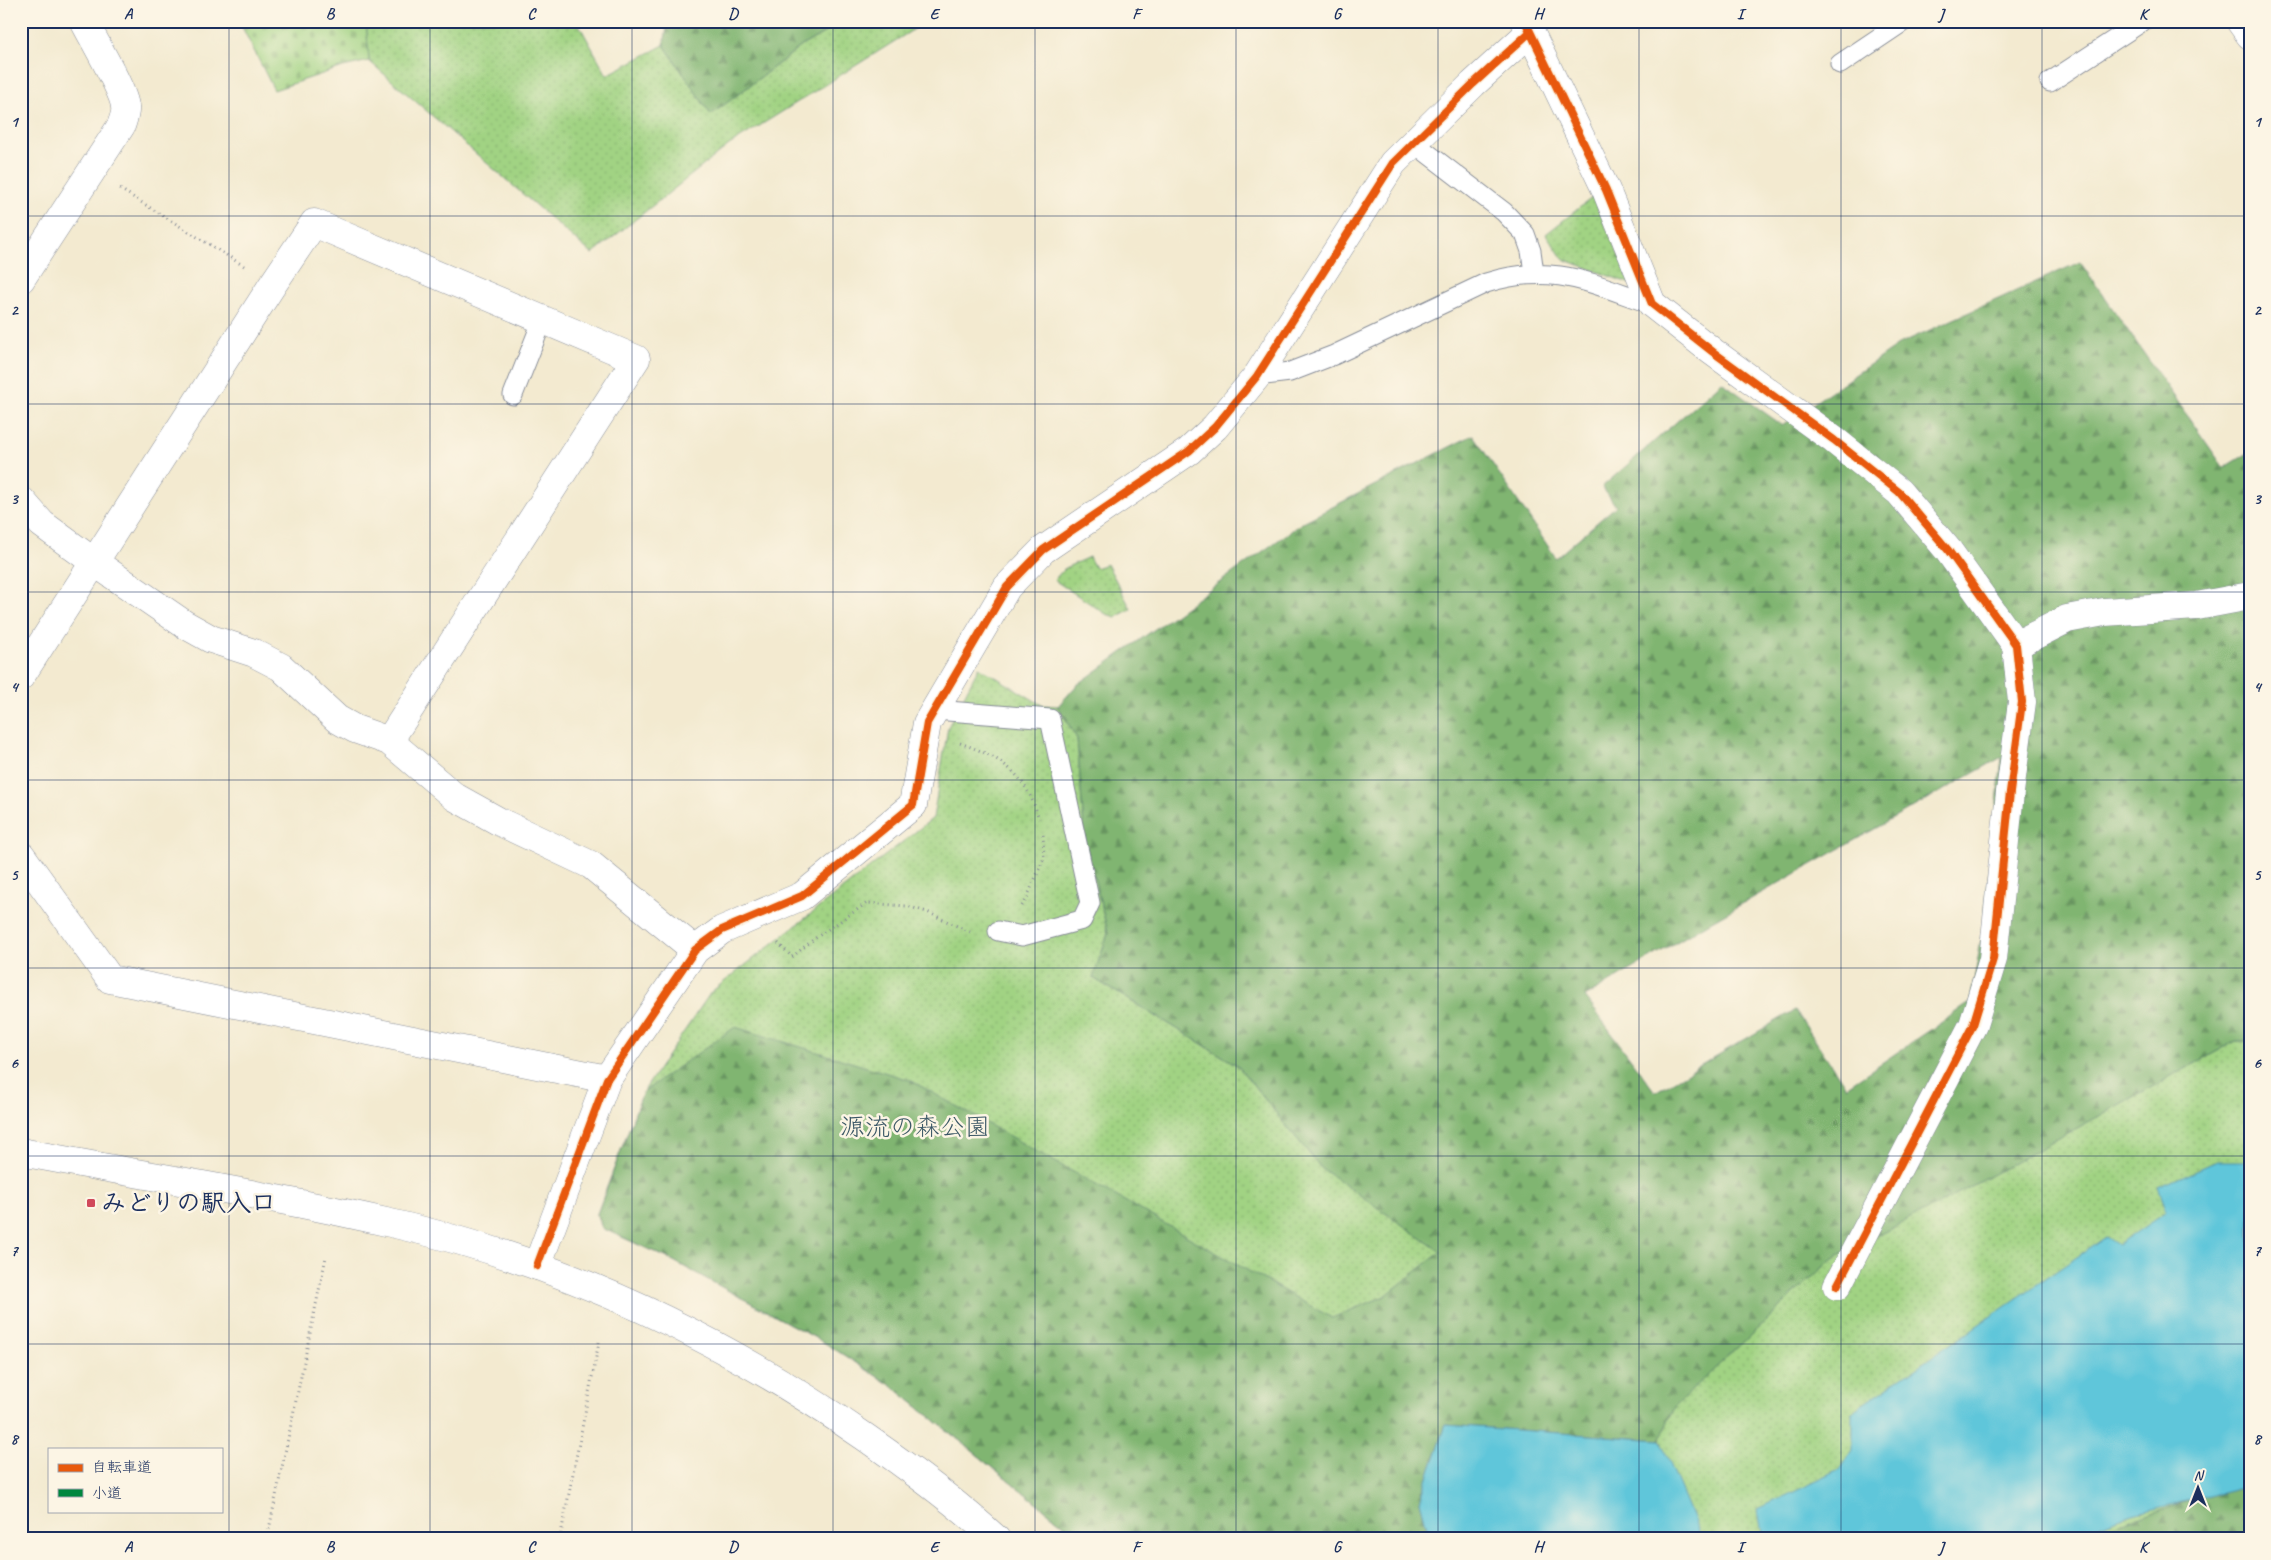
<svg xmlns="http://www.w3.org/2000/svg" width="2271" height="1560" font-family="Caveat,'Klee One',sans-serif">
<defs>
<pattern id="grass-dots" width="8" height="8" patternUnits="userSpaceOnUse" patternTransform="scale(1.25)"><rect width="8" height="8" fill="#a1d383"/><path d="M2 2h.1M6 6h.1" fill="none" stroke="#8ab574" stroke-width="1.8" stroke-linecap="round"/></pattern>
<pattern id="forest-firs" width="22" height="20" patternUnits="userSpaceOnUse" patternTransform="scale(1.25)"><rect width="22" height="20" fill="#80b571"/><path d="M5 1l3.5 6h-7zM16 11l3.5 6h-7z" fill="#689460"/></pattern>
<pattern id="cemetery-stones" width="16" height="16" patternUnits="userSpaceOnUse" patternTransform="scale(1.25)"><rect width="16" height="16" fill="#a1d383"/><path d="M2 7V4a2 2 0 0 1 4 0v3zM10 15v-3a2 2 0 0 1 4 0v3z" fill="#8ab574"/></pattern>
</defs>
<rect width="100%" height="100%" fill="#fcf5e5"/>
<filter id="ink" filterUnits="userSpaceOnUse"><feTurbulence type="fractalNoise" baseFrequency=".02" numOctaves="2"/><feDisplacementMap in="SourceGraphic" scale="10" xChannelSelector="R" yChannelSelector="G"/><feConvolveMatrix kernelMatrix="1 2 1 2 8 2 1 2 1" color-interpolation-filters="sRGB"/></filter>
<filter id="wash" filterUnits="userSpaceOnUse"><feTurbulence type="fractalNoise" baseFrequency=".0096" numOctaves="4" result="noise"/><feDisplacementMap in="SourceGraphic" scale="20" xChannelSelector="R" yChannelSelector="G"/><feGaussianBlur stdDeviation="1.12" result="paint"/><feColorMatrix in="noise" values="0 0 0 0 0 0 0 0 0 0 0 0 0 0 0 0 0 1.4 0 .05"/><feComposite in="paint" operator="in"/></filter>
<g filter="url(#wash)">
<rect width="100%" height="100%" fill="#f3ead0"/>
<path fill="url(#grass-dots)" stroke="#5e8170" d="M 366,21 L 577,21 L 607,75 L 664,45 L 711,114 L 803,45 L 844,21 L 927,21 L 729,145 L 592,254 L 369,61 Z
M 1593,197 L 1631,284 L 1563,259 L 1546,234 Z
M 1089,557 L 1095,568 L 1107,564 L 1131,609 L 1116,617 L 1106,614 L 1054,580 L 1065,568 Z
M 979,667 L 1042,705 L 1058,706 L 1077,738 L 1085,841 L 1108,933 L 1093,978 L 1237,1065 L 1321,1168 L 1764,1322 L 1833,1258 L 2236,1041 L 2250,1041 L 2250,1539 L 1077,1539 L 1063,1524 L 892,1386 L 825,1343 L 670,1259 L 602,1228 L 597,1214 L 643,1092 L 711,992 L 933,818 L 948,727 Z"/>
<path fill="url(#forest-firs)" stroke="#4e7268" fill-rule="evenodd" d="M 668,21 L 844,21 L 803,45 L 711,115 L 664,45 Z
M 2080,262 L 2224,468 L 2250,452 L 2250,582 L 2246,584 L 2250,588 L 2250,1041 L 2236,1041 L 1926,1211 L 1833,1258 L 1676,1405 L 1660,1440 L 1446,1425 L 1420,1501 L 1430,1539 L 1077,1539 L 1063,1524 L 892,1386 L 825,1343 L 670,1259 L 602,1228 L 597,1214 L 643,1092 L 735,1027 L 910,1080 L 1332,1318 L 1385,1296 L 1441,1252 L 1321,1168 L 1237,1065 L 1093,978 L 1108,933 L 1085,841 L 1077,739 L 1058,706 L 1077,685 L 1305,521 L 1473,435 L 1556,558 L 1616,506 L 1602,487 L 1722,382 L 1782,425 L 1901,343 ZM 2002,757 L 1983,930 L 1970,1003 L 1846,1087 L 1795,1010 L 1655,1092 L 1585,997 L 1710,922 Z
M 2250,1479 L 2250,1539 L 2077,1539 Z"/>
<path fill="url(#cemetery-stones)" stroke="#5e8170" d="M 239,21 L 366,21 L 369,61 L 343,67 L 274,90 Z"/>
<path fill="#5ec6da" stroke="#3c7a9c" d="M 2217,1161 L 2250,1161 L 2250,1485 L 2133,1514 L 2061,1539 L 1763,1539 L 1758,1509 L 1840,1470 L 1853,1450 L 1853,1411 L 2106,1237 L 2118,1245 L 2167,1211 L 2158,1187 Z
M 1446,1425 L 1660,1440 L 1702,1539 L 1430,1539 L 1420,1501 Z"/>
</g>
<g filter="url(#ink)">
<g fill="none" stroke-linecap="round" stroke-linejoin="round">
<g stroke="#878c97" stroke-width="21">
<path id="service" d="M 1840,64 L 1904,21
M 2050,82 L 2143,21
M 1414,143 L 1504,212 L 1525,234 L 1531,251 L 1534,273
M 1257,376 L 1290,372 L 1334,355 L 1486,283 C 1552,262 1590,283 1652,304
M 513,395 L 543,319
M 935,710 L 1050,719 L 1090,903 L 1082,920 L 1022,936 L 998,931"/>
</g>
<g stroke="#878c97" stroke-width="29">
<path id="minor" d="M 1525,21 L 1606,190 L 1652,304 L 1713,352 L 1834,440 L 1899,492 L 1948,550 L 2016,645 L 2022,702 L 2010,792 L 1993,959 L 1973,1025 L 1837,1286
M 2240,21 L 2250,35
M 21,279 L 121,126 C 123,120 126,113 125,107 C 124,91 93,39 84,21
M 21,500 L 42,524 L 94,562 L 184,624 L 211,639 L 254,653 L 281,667 L 337,719 L 355,729 L 389,741 L 455,797 L 500,822 L 591,865 L 695,950
M 2016,645 L 2067,619 L 2104,612 L 2197,606 L 2250,596
M 21,676 L 273,284 L 314,223 L 636,359 L 389,741
M 21,855 L 110,979 L 607,1079
M 537,1266 L 607,1079 L 695,950 L 722,930 L 802,896 L 913,805 L 927,723 L 1007,587 L 1043,550 L 1189,451 L 1215,427 L 1257,376 L 1393,163 L 1473,84 L 1529,33"/>
</g>
<g stroke="#878c97" stroke-width="29">
<path id="tertiary" d="M 21,1152 C 146,1176 271,1195 395,1224 C 565,1263 722,1338 865,1437 C 911,1469 955,1501 996,1539"/>
</g>
<path stroke="#878c97" stroke-width="3" stroke-dasharray="1 4" stroke-linecap="butt" d="M 120,189 L 244,266
M 960,743 C 1003,758 1026,774 1039,819
M 1022,906 L 1026,900 L 1044,858 L 1043,832
M 778,943 L 792,957 L 814,939 L 867,903 L 907,906 L 927,912 L 970,932
M 267,1539 L 326,1257
M 560,1539 L 599,1342"/>
<use href="#service" stroke="#fff" stroke-width="19"/>
<use href="#minor" stroke="#fff" stroke-width="28"/>
<use href="#tertiary" stroke="#fff" stroke-width="28"/>
<path stroke="#00873e" stroke-width="6" stroke-dasharray="12 6" stroke-linecap="butt" d="M 2246,597 L 2250,602"/>
<g stroke="#fcf5e5" stroke-width="11">
<path id="cycleway" d="M 1525,21 L 1606,190 L 1652,304 L 1713,352 L 1834,440 L 1899,492 L 1948,550 L 2016,645 L 2022,702 L 2010,792 L 1993,959 L 1973,1025 L 1837,1286
M 537,1266 L 607,1079 L 695,950 L 722,930 L 802,896 L 913,805 L 927,723 L 1007,587 L 1043,550 L 1189,451 L 1215,427 L 1257,376 L 1393,163 L 1473,84 L 1529,33"/>
</g>
<use href="#cycleway" stroke="#e8590c" stroke-width="8"/>
</g>
</g>
<path fill="none" stroke="#1b2f5e" stroke-width="1" stroke-opacity="0.55" d="M 229,21 L 229,1539M 430,21 L 430,1539M 632,21 L 632,1539M 833,21 L 833,1539M 1035,21 L 1035,1539M 1236,21 L 1236,1539M 1438,21 L 1438,1539M 1639,21 L 1639,1539M 1841,21 L 1841,1539M 2042,21 L 2042,1539M 21,216 L 2250,216M 21,404 L 2250,404M 21,592 L 2250,592M 21,780 L 2250,780M 21,968 L 2250,968M 21,1156 L 2250,1156M 21,1344 L 2250,1344"/>
<rect fill="#d1495b" stroke="#fcf5e5" stroke-width="2" x="86" y="1198" width="10" height="10" rx="2.5"/>
<g text-anchor="middle" dominant-baseline="central" stroke-width="5" stroke-linejoin="round" paint-order="stroke">
<g font-size="25" fill="#3c5867" stroke="#fcf5e5">
<text x="915" y="1127">源流の森公園</text>
</g>
<g font-size="25" font-weight="bold" fill="#1b2f5e" stroke="#fcf5e5" text-anchor="start">
<text x="101" y="1203">みどりの駅入口</text>
</g>
</g>
<rect width="2271" height="1560" fill="none" stroke="#fcf5e5" stroke-width="55"/>
<rect x="48" y="1448" width="175" height="65" fill="#fcf5e5" stroke="#a2a6af"/>
<rect x="58" y="1464" width="25" height="8" fill="#e8590c" stroke="#a2a6af"/>
<text x="92" y="1472" font-size="15" fill="#1b2f5e">自転車道</text>
<rect x="58" y="1489" width="25" height="8" fill="#00873e" stroke="#a2a6af"/>
<text x="92" y="1498" font-size="15" fill="#1b2f5e">小道</text>
<g transform="translate(2198 1488)" stroke="#fcf5e5" stroke-width="4" paint-order="stroke">
<path d="M0-4L9 19L0 12L-9 19Z" fill="#1b2f5e"/>
<text y="-8" font-size="14" font-weight="bold" text-anchor="middle" fill="#1b2f5e">N</text>
</g>
<rect x="28" y="28" width="2216" height="1504" fill="none" stroke="#1b2f5e" stroke-width="2"/>
<g font-size="16" text-anchor="middle" font-weight="bold" fill="#1b2f5e">
<text x="128" y="19">A</text>
<text x="330" y="19">B</text>
<text x="531" y="19">C</text>
<text x="733" y="19">D</text>
<text x="934" y="19">E</text>
<text x="1136" y="19">F</text>
<text x="1337" y="19">G</text>
<text x="1538" y="19">H</text>
<text x="1740" y="19">I</text>
<text x="1941" y="19">J</text>
<text x="2143" y="19">K</text>
<text x="14" y="127">1</text>
<text x="2257" y="127">1</text>
<text x="14" y="315">2</text>
<text x="2257" y="315">2</text>
<text x="14" y="504">3</text>
<text x="2257" y="504">3</text>
<text x="14" y="692">4</text>
<text x="2257" y="692">4</text>
<text x="14" y="880">5</text>
<text x="2257" y="880">5</text>
<text x="14" y="1068">6</text>
<text x="2257" y="1068">6</text>
<text x="14" y="1256">7</text>
<text x="2257" y="1256">7</text>
<text x="14" y="1444">8</text>
<text x="2257" y="1444">8</text>
<text x="128" y="1552">A</text>
<text x="330" y="1552">B</text>
<text x="531" y="1552">C</text>
<text x="733" y="1552">D</text>
<text x="934" y="1552">E</text>
<text x="1136" y="1552">F</text>
<text x="1337" y="1552">G</text>
<text x="1538" y="1552">H</text>
<text x="1740" y="1552">I</text>
<text x="1941" y="1552">J</text>
<text x="2143" y="1552">K</text>
</g>
</svg>
